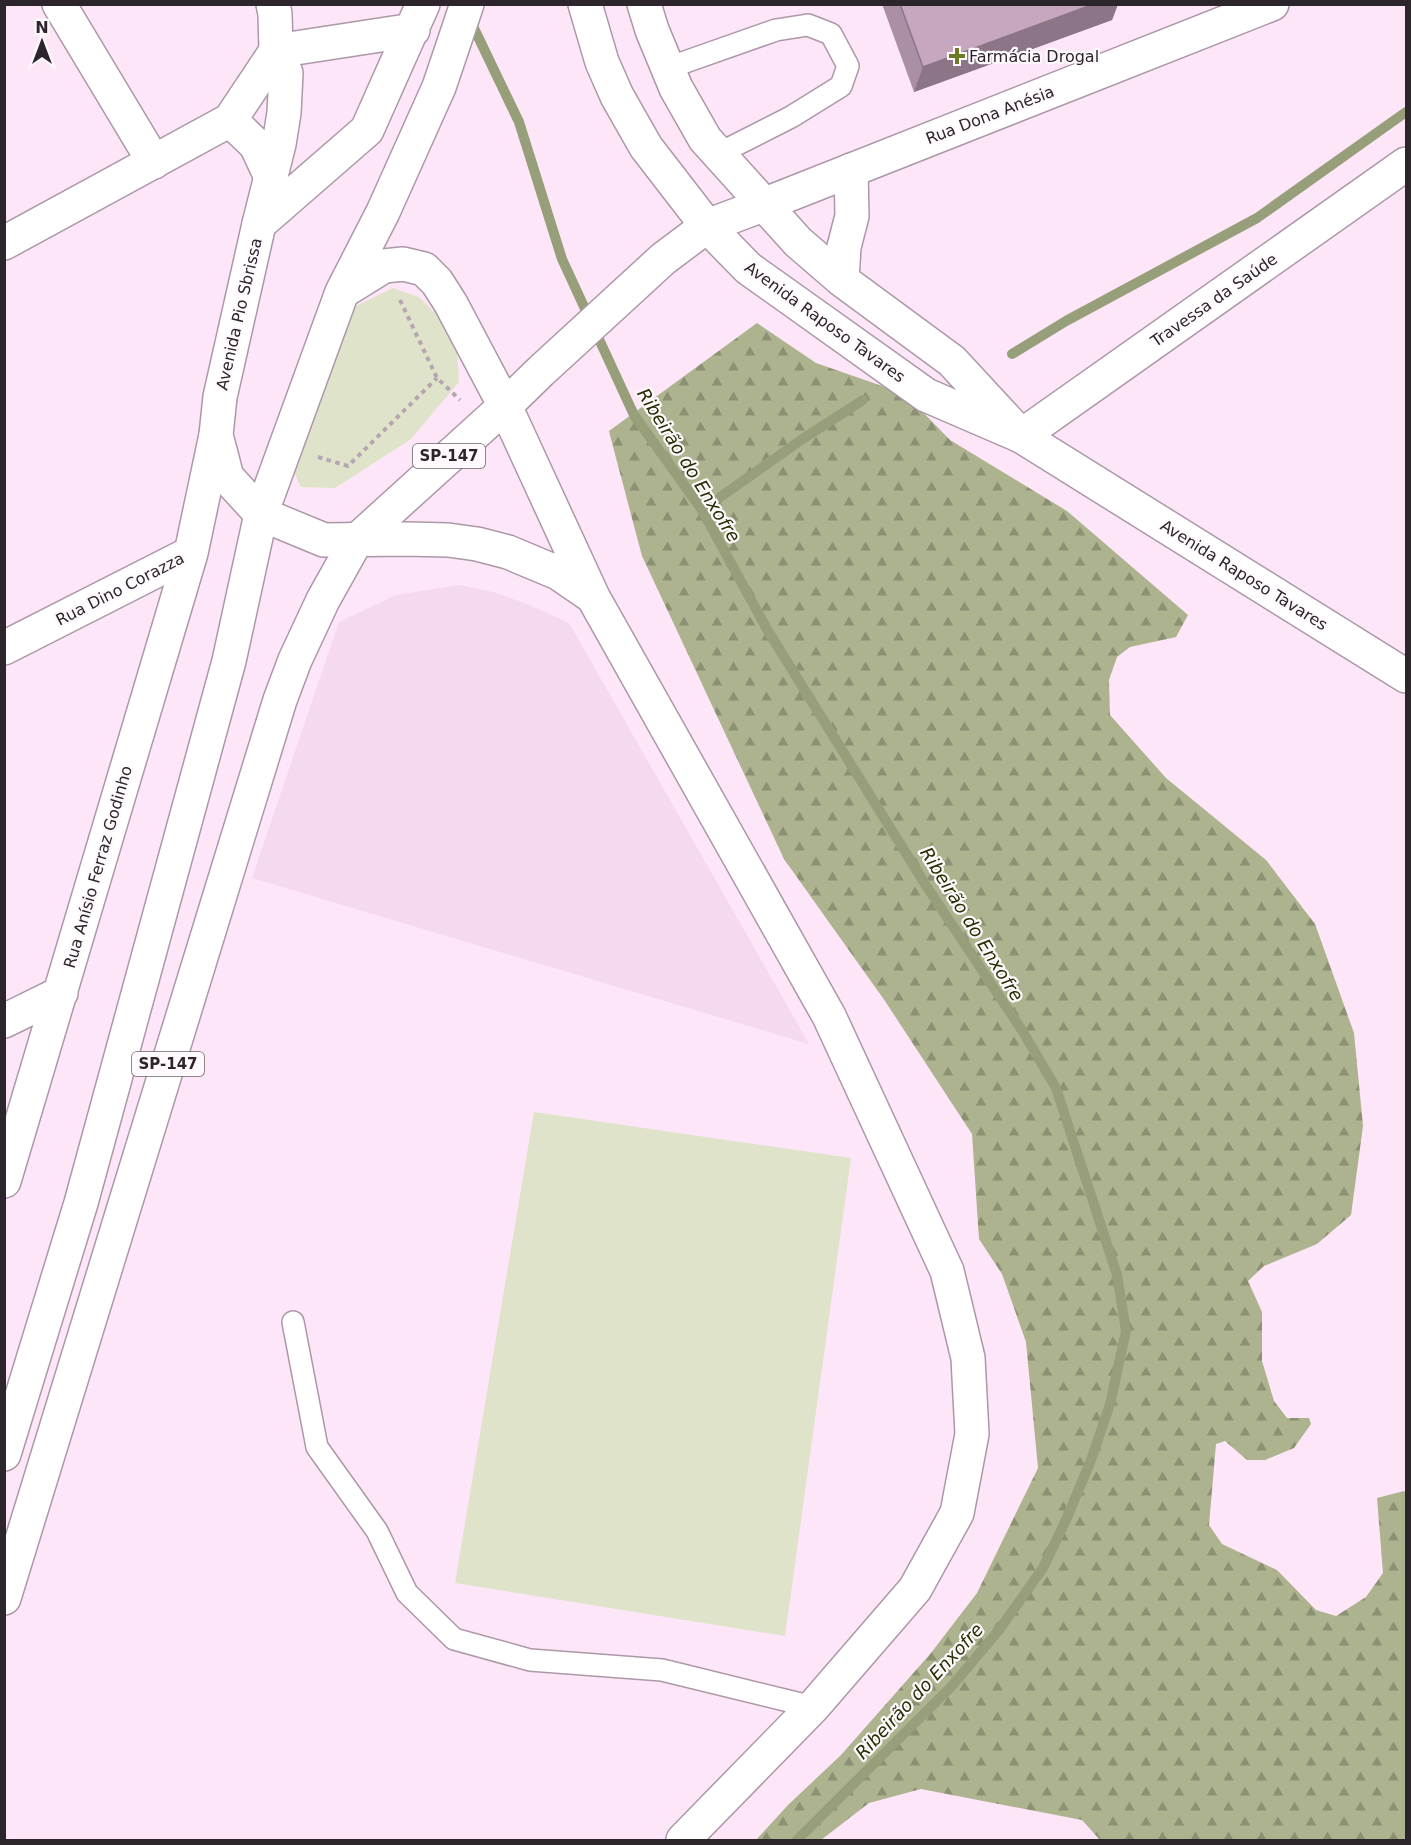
<svg xmlns="http://www.w3.org/2000/svg" width="1411" height="1845" font-family="'DejaVu Sans',sans-serif">
<defs>
<pattern id="forest-firs" width="22" height="20" patternUnits="userSpaceOnUse" patternTransform="scale(1.5)"><rect width="22" height="20" fill="#acb38e"/><path d="M5 1l3.5 6h-7zM16 11l3.5 6h-7z" fill="#8c9174"/></pattern>
</defs>
<rect width="100%" height="100%" fill="#fce6f7"/>
<path fill="#f5d9ef" d="M 459,585 L 493,592 L 527,604 L 569,623 L 809,1044 L 252,878 L 339,622 L 396,595 Z"/>
<path fill="#dee3ca" d="M 393,288 L 419,297 L 440,318 L 457,349 L 459,382 L 411,439 L 335,488 L 301,487 L 290,464 L 329,357 L 356,306 Z
M 534,1112 L 851,1158 L 785,1636 L 455,1583 Z"/>
<path fill="url(#forest-firs)" d="M 757,323 L 816,363 L 905,394 L 950,440 L 1067,511 L 1188,615 L 1176,637 L 1130,647 L 1117,657 L 1109,680 L 1110,715 L 1166,778 L 1266,860 L 1315,924 L 1354,1033 L 1363,1126 L 1351,1215 L 1317,1244 L 1264,1266 L 1248,1281 L 1262,1312 L 1262,1361 L 1274,1401 L 1287,1418 L 1309,1418 L 1311,1424 L 1294,1448 L 1265,1460 L 1247,1460 L 1225,1441 L 1216,1444 L 1209,1525 L 1222,1544 L 1277,1570 L 1316,1610 L 1336,1616 L 1366,1597 L 1383,1573 L 1377,1498 L 1404,1491 L 1406,1492 L 1406,1840 L 1100,1840 L 1082,1820 L 921,1789 L 869,1803 L 821,1840 L 756,1840 L 788,1805 L 841,1755 L 931,1653 L 977,1593 L 1038,1468 L 1026,1342 L 1002,1274 L 979,1239 L 972,1134 L 885,1001 L 784,859 L 642,556 L 611,439 L 609,431 Z"/>
<g fill="none" stroke-linecap="round" stroke-linejoin="round">
<path stroke="#979e7a" stroke-width="10" d="M 470,20 L 519,122 L 562,259 L 634,415 L 702,510 L 768,631 L 927,887 L 1023,1032 L 1056,1088 L 1117,1275 L 1126,1331 L 1110,1404 L 1091,1460 L 1066,1520 L 1043,1568 L 999,1630 L 951,1687 L 797,1840
M 1012,354 L 1066,321 L 1257,218 L 1406,112
M 702,510 L 801,440 L 863,400"/>
<g stroke="#ac98a8" stroke-width="24">
<path id="lane" d="M 668,68 L 776,30 L 808,25 L 831,34 L 848,66 L 841,86 L 791,117 L 718,154
M 293,1322 L 317,1447 L 377,1531 L 407,1593 L 454,1639 L 530,1660 L 662,1670 L 813,1707"/>
</g>
<g stroke="#ac98a8" stroke-width="36">
<path id="street" d="M 59,4 L 154,162
M 230,120 L 256,145 L 271,177
M 4,243 L 230,120 L 276,51
M 1021,436 L 1406,164
M 4,648 L 191,553 L 216,435
M 4,1021 L 61,993
M 4,1181 L 191,553"/>
</g>
<g stroke="#ac98a8" stroke-width="36">
<path id="secondary" d="M 273,4 L 275,14 L 276,51 L 286,73 L 284,113 L 279,144 L 259,224 L 220,397 L 216,435 L 227,477 L 261,514 L 324,540 L 405,539 L 448,540 L 477,544 L 508,552 L 558,573 L 593,597
M 763,205 L 1272,4
M 505,406 L 593,597 L 829,1016 L 947,1271 L 968,1358 L 972,1434 L 957,1513 L 915,1589 L 813,1707 L 683,1840"/>
</g>
<g stroke="#ac98a8" stroke-width="36">
<path id="primary" d="M 585,4 L 602,62 L 617,96 L 646,147 L 707,226 L 748,268 L 926,395 L 1021,436 L 1406,676
M 644,4 L 652,30 L 676,88 L 705,139 L 798,242 L 842,280 L 952,361 L 1014,428
M 276,51 L 413,30
M 259,224 L 367,130 L 423,4
M 842,280 L 844,247 L 852,216 L 851,170
M 342,292 L 384,266 L 403,264 L 424,269 L 437,282 L 451,304 L 505,406
M 4,1454 L 81,1203 L 229,661 L 261,514 L 342,292 L 383,212 L 439,87 L 467,4
M 4,1598 L 280,700 L 295,660 L 323,600 L 356,541 L 505,406 L 541,371 L 663,259 L 707,226 L 763,205"/>
</g>
<path stroke="#b6a5b2" stroke-width="4" stroke-dasharray="4.5 4.5" stroke-linecap="butt" d="M 400,300 L 437,378 L 460,400
M 318,457 L 348,466 L 437,378"/>
<use href="#lane" stroke="#fff" stroke-width="21"/>
<use href="#street" stroke="#fff" stroke-width="33"/>
<use href="#secondary" stroke="#fff" stroke-width="33"/>
<use href="#primary" stroke="#fff" stroke-width="33"/>
</g>
<path fill="#ab90a5" d="M 882,4 L 1118,4 L 1112,20 L 914,92 Z"/>
<path fill="#8b7586" d="M 1094,4 L 1118,4 L 1112,20 L 914,92 L 923,67 Z"/>
<path fill="#c7a7c0" stroke="#8b7586" stroke-width="1.5" d="M 900,4 L 1094,4 L 923,67 Z"/>
<path fill="#6e7925" stroke="#fef9fd" stroke-width="2" d="M954 47h6v6h6v6h-6v6h-6v-6h-6v-6h6z"/>
<g text-anchor="middle" dominant-baseline="central" stroke-width="4.5" stroke-linejoin="round" paint-order="stroke">
<g fill="#fef9fd" stroke="#6c656b" stroke-width="1.5">
<rect x="413" y="444" width="72" height="24" rx="4.5"/>
<rect x="132" y="1052" width="72" height="24" rx="4.5"/>
</g>
<g font-size="15" font-weight="bold" fill="#2d252c">
<text x="449" y="456">SP-147</text>
<text x="168" y="1064">SP-147</text>
</g>
<g font-size="16" fill="#2d252c" stroke="#fef9fd" text-anchor="start">
<text x="969" y="56">Farmácia Drogal</text>
</g>
<g font-size="16" fill="#2d252c" stroke="#fef9fd">
<text transform="translate(990 115) rotate(-21)">Rua Dona Anésia</text>
<text transform="translate(1214 300) rotate(-35)">Travessa da Saúde</text>
<text transform="translate(239 314) rotate(-77)">Avenida Pio Sbrissa</text>
<text transform="translate(825 322) rotate(36)">Avenida Raposo Tavares</text>
<text transform="translate(1244 575) rotate(32)">Avenida Raposo Tavares</text>
<text transform="translate(120 589) rotate(-27)">Rua Dino Corazza</text>
<text transform="translate(98 867) rotate(-74)">Rua Anísio Ferraz Godinho</text>
</g>
<g font-size="18" font-style="italic" fill="#2a2f02" stroke="#fef9fd">
<text transform="translate(689 465) rotate(58)">Ribeirão do Enxofre</text>
<text transform="translate(972 924) rotate(58)">Ribeirão do Enxofre</text>
<text transform="translate(919 1691) rotate(-47)">Ribeirão do Enxofre</text>
</g>
</g>
<rect width="1411" height="1845" fill="none" stroke="#2d252c" stroke-width="12"/>
<g transform="translate(42 42)" stroke="#fef9fd" stroke-width="4.5" paint-order="stroke">
<path d="M0-4.5L10 22L0 15L-10 22Z" fill="#2d252c"/>
<text y="-9" font-size="16" font-weight="bold" text-anchor="middle" fill="#2d252c">N</text>
</g>
</svg>
